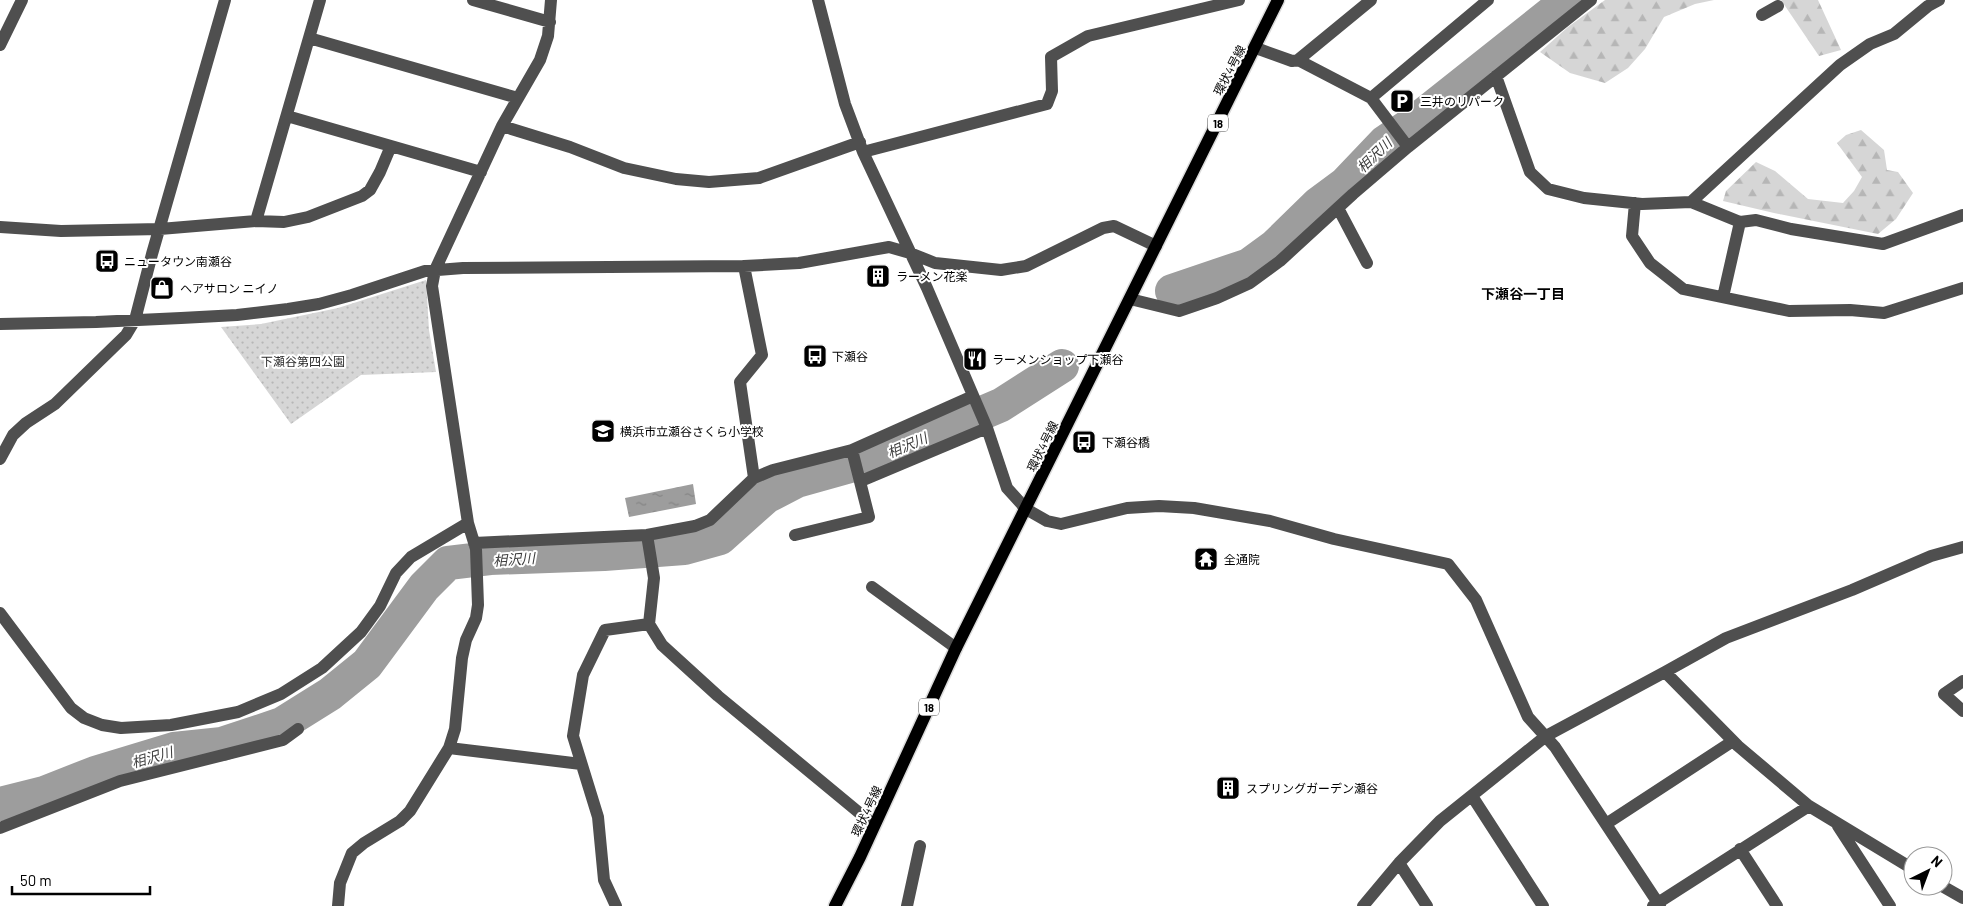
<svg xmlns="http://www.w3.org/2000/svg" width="1963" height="906" font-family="Barlow,'Noto Sans JP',sans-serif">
<defs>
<pattern id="grass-dots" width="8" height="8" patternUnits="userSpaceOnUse" patternTransform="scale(1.25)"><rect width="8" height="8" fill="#d6d6d6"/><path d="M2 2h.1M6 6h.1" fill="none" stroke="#b6b6b6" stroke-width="1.8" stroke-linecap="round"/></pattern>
<pattern id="forest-firs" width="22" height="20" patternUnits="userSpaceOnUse" patternTransform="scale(1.25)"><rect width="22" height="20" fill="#d6d6d6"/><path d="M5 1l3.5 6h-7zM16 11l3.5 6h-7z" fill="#b6b6b6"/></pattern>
<pattern id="water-ripples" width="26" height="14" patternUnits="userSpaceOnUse" patternTransform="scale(1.25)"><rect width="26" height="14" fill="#9d9d9d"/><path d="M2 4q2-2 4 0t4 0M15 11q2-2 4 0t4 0" fill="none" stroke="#858585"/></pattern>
</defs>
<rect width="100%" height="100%" fill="#fff"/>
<path fill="url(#grass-dots)" d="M 426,280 L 429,330 L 436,372 L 361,375 L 291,424 L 221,327 L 261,324 L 338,308 Z"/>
<path fill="url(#forest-firs)" d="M 1605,0 L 1714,0 L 1695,4 L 1664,17 L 1645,49 L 1628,68 L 1605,83 L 1570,73 L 1540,52 L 1568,27 Z
M 1781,0 L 1818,0 L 1841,50 L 1819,56 Z
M 1861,130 L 1884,150 L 1887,170 L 1898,172 L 1913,193 L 1896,219 L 1878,234 L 1774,213 L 1723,201 L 1726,191 L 1756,162 L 1775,171 L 1808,199 L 1843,203 L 1854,191 L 1862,177 L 1837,143 L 1846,135 Z"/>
<path fill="url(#water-ripples)" d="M 693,484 L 696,504 L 629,517 L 625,498 Z"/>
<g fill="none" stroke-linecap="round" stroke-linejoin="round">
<path stroke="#9d9d9d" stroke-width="34" d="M 1172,291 L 1249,265 L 1275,246 L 1318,204 L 1345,184 L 1385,142 L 1413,123 L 1568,0
M 0,804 L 44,793 L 95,773 L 174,749 L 222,744 L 282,724 L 330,694 L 367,664 L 424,587 L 448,563 L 490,558 L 604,554 L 684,548 L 720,538 L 766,497 L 797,481 L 872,460 L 1001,405 L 1062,366"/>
<g stroke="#dbdbdb" stroke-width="15">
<path id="major" d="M 835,906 L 860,857 L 956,648 L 1278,0"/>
</g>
<path stroke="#4f4f4f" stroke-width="12" d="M 473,0 L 550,22
M 818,0 L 845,104 L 863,152 L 927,288 L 987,428 L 1007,488 L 1026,509 L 1047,521 L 1061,524 L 1127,508 L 1159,506 L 1194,508 L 1270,521 L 1334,539 L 1448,564 L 1476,600 L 1528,717 L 1555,747 L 1660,906
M 1762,15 L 1778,6
M 309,38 L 518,98
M 0,45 L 22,0
M 1256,48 L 1292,61 L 1298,60 L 1371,0
M 1298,60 L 1371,98 L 1405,143
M 1496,76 L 1530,172 L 1548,189 L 1584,198 L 1642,204 L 1691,202 L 1840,65 L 1870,44 L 1894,34 L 1928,6 L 1939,0
M 1371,98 L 1488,0
M 287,116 L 481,172
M 502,126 L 570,147 L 624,168 L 676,179 L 709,182 L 759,178 L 860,142
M 863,152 L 1047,104 L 1052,91 L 1051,57 L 1088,36 L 1239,0
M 1691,202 L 1740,222 L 1756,220 L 1791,229 L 1883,244 L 1963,215
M 1635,203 L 1632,236 L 1650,263 L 1683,289 L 1789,311 L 1850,310 L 1884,313 L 1963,288
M 1338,208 L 1367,263
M 256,221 L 320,0
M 0,227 L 61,231 L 160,229 L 256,221 L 284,222 L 308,217 L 362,196 L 370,190 L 380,172 L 391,146
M 744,266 L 762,355 L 740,382 L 754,478
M 1723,297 L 1740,222
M 1130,299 L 1179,311 L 1217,298 L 1250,283 L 1280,261 L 1353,194 L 1408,147 L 1591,0
M 0,324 L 96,322 L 181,318 L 237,315 L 288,309 L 319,304 L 352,295 L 425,271 L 463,268 L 744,266 L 799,263 L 889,247 L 910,253 L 935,263 L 1001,270 L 1026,266 L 1103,228 L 1114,226 L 1156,246
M 0,459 L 13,435 L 26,423 L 55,404 L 126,335 L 135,320 L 152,254 L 225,0
M 861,481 L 987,428
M 647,535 L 654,578 L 649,624
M 795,535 L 869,517 L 852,450
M 474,543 L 647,535 L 695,526 L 710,520 L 754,478 L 773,470 L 852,450 L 973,396
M 872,587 L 956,648
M 0,613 L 71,708 L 84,718 L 102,725 L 121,728 L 171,725 L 238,712 L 281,694 L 322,668 L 361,632 L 380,606 L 396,573 L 411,557 L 468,523
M 1665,672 L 1738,746 L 1809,806 L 1913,869
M 1963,681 L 1944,694 L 1963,711
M 449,748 L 581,764
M 1472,796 L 1543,906
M 1606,824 L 1733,741
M 1838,826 L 1890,906
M 0,828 L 120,781 L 283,740 L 298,729
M 1740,849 L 1777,906
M 1399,863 L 1427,906
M 1942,886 L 1963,898
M 338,906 L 340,883 L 352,853 L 364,843 L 400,821 L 410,811 L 449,748 L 455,729 L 462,658 L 466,640 L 476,618 L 478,605 L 476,549 L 468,523 L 432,286 L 435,270 L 502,126 L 540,60 L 548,36 L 551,0
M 616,906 L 604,880 L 598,817 L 573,736 L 583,675 L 605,630 L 649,624 L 662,645 L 718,696 L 874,825
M 907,906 L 920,846
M 1363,906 L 1399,863 L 1440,821 L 1546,736 L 1665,672 L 1726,638 L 1852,590 L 1931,556 L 1963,547
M 1653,906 L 1809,806"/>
<use href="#major" stroke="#000" stroke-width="12"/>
</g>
<defs>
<g id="parking-square" transform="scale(1.25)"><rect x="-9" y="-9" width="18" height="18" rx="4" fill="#000" stroke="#fff"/><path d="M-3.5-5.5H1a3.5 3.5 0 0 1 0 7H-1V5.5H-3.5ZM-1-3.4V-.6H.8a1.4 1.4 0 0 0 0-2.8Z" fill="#fff"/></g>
<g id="bus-square" transform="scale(1.25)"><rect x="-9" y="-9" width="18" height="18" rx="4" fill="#000" stroke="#fff"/><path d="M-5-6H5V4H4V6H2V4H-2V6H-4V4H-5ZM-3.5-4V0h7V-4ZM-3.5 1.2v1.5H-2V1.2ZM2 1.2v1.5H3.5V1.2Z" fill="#fff"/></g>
<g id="building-square" transform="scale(1.25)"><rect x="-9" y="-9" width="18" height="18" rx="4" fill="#000" stroke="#fff"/><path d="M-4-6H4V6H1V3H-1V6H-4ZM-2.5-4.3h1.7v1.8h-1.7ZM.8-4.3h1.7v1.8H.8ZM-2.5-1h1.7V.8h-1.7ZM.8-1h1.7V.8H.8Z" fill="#fff"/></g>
<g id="shop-square" transform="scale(1.25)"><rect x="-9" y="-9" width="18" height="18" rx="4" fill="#000" stroke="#fff"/><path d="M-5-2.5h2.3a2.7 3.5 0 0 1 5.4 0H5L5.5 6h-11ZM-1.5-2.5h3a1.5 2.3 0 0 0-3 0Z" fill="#fff"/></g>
<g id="restaurant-square" transform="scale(1.25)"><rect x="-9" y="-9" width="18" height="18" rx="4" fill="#000" stroke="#fff"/><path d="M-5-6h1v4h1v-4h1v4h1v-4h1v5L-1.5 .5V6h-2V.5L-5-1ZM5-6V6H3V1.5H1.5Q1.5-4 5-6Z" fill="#fff"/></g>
<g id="school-square" transform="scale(1.25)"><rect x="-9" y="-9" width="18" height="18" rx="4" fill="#000" stroke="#fff"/><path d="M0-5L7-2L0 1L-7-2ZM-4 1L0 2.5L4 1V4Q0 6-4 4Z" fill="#fff"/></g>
<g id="temple-square" transform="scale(1.25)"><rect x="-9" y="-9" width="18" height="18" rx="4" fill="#000" stroke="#fff"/><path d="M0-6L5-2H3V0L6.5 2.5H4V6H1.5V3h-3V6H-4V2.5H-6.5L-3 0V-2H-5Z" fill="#fff"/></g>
</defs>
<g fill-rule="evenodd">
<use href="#parking-square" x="1402" y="101"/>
<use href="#bus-square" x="107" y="261"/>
<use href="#building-square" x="878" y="276"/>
<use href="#shop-square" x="162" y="288"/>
<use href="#bus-square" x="815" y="356"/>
<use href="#restaurant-square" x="975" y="359"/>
<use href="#school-square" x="603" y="431"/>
<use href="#bus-square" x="1084" y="442"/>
<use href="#temple-square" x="1206" y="559"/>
<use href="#building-square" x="1228" y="788"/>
</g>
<g text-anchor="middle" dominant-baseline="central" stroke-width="4" stroke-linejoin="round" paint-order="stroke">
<g fill="#fff" stroke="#4c4c4c" stroke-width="1">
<rect x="1208" y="114.5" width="20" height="17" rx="4"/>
<rect x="919" y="698.5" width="20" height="17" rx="4"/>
</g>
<g font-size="11" font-weight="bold" fill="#000">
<text x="1218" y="123">18</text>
<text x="929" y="707">18</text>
</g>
<g font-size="12" fill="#000" stroke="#fff">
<text transform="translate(1229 70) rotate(-63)">環状4号線</text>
<text transform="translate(1042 446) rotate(-64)">環状4号線</text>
<text transform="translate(866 811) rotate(-65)">環状4号線</text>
</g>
<g font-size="12" fill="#000" stroke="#fff" text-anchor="start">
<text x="1420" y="101">三井のリパーク</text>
<text x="124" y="261">ニュータウン南瀬谷</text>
<text x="896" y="276">ラーメン花楽</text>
<text x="180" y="288">ヘアサロン ニイノ</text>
<text x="832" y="356">下瀬谷</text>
<text x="992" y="359">ラーメンショップ下瀬谷</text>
<text x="620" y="431">横浜市立瀬谷さくら小学校</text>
<text x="1102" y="442">下瀬谷橋</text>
<text x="1224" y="559">全通院</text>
<text x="1246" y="788">スプリングガーデン瀬谷</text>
</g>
<g font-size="12" fill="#2d2d2d" stroke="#fff">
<text x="303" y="361">下瀬谷第四公園</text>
</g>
<g font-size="14" font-style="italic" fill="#3e3e3e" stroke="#fff">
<text transform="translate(1374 155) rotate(-44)">相沢川</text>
<text transform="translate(907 445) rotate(-23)">相沢川</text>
<text transform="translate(514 559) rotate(-4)">相沢川</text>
<text transform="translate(152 757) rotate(-16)">相沢川</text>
</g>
<g font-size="14" font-weight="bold" fill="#000" stroke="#fff">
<text x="1523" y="293">下瀬谷一丁目</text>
</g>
</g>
<g transform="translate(1928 871) rotate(42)"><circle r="24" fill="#ffffff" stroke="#999999"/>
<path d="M0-4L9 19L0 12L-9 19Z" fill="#000000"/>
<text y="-8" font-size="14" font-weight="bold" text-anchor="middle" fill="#000000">N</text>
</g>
<path d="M12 886v8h138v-8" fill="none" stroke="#000000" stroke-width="2.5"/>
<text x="20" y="886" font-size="15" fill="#000000" stroke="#ffffff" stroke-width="4" paint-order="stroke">50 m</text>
</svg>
